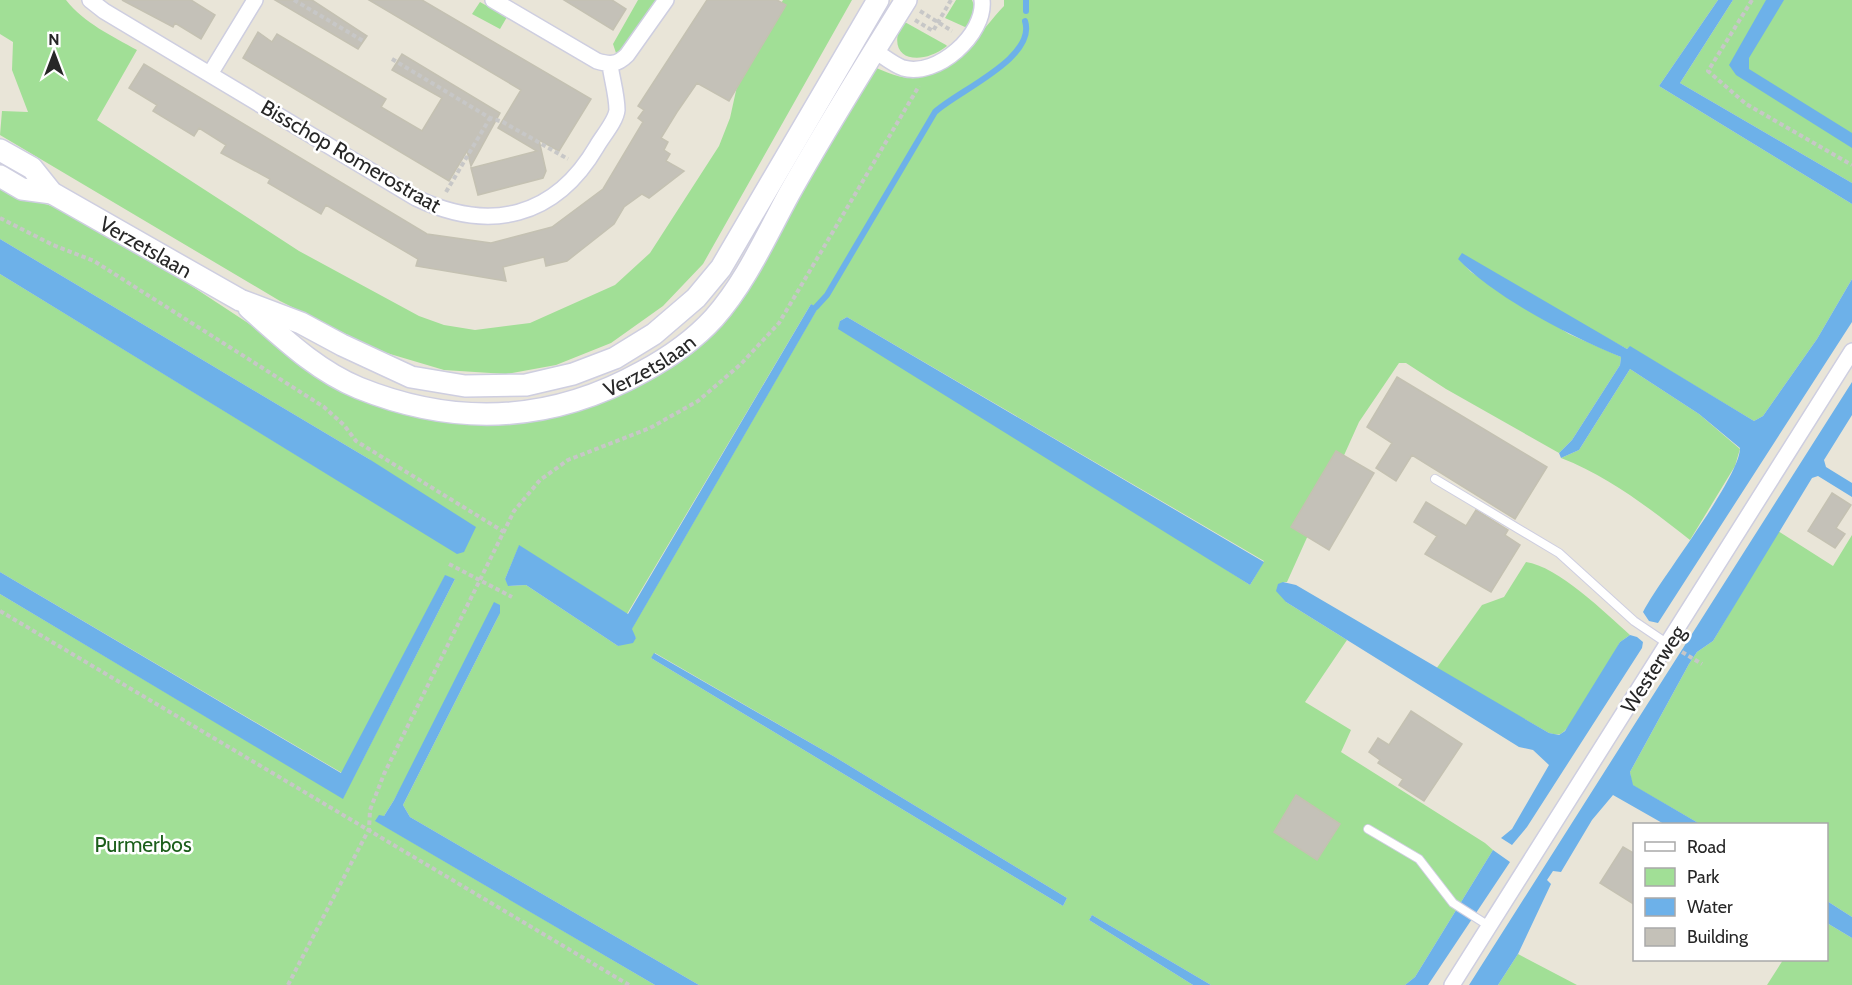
<svg xmlns="http://www.w3.org/2000/svg" width="1852" height="985" font-family="Cabin,sans-serif">
<rect width="100%" height="100%" fill="#e9e5d8"/>
<path fill="#a1df96" fill-rule="evenodd" d="M 0,0 L 66,0 C 84,23 112,36 137,50 L 97,120 L 299,251 L 419,316 L 444,325 L 475,330 L 530,323 L 615,285 L 650,253 L 719,146 L 730,118 L 741,68 L 783,0 L 852,0 L 703,264 L 663,306 L 611,343 L 556,365 L 506,374 L 444,370 L 380,351 L 280,301 L 0,135 L 2,111 L 28,112 L 12,70 L 13,42 L 0,34 Z
M 638,0 L 657,0 L 625,47 L 616,53 L 613,44 Z
M 956,0 L 972,0 L 975,8 L 971,25 L 965,27 L 945,18 Z
M 1004,0 L 1718,0 L 1659,86 L 1852,204 L 1852,279 L 1817,339 L 1763,416 L 1754,421 L 1630,347 L 1627,349 L 1458,258 L 1471,272 L 1569,334 L 1621,357 L 1620,365 L 1572,440 L 1559,453 L 1446,389 L 1406,363 L 1399,363 L 1359,422 L 1287,582 L 1283,582 L 1286,602 L 1347,640 L 1305,702 L 1351,730 L 1341,752 L 1485,843 L 1493,850 L 1415,977 L 1405,985 L 1211,985 L 1092,915 L 1089,920 L 1193,985 L 699,985 L 410,817 L 403,805 L 500,613 L 394,800 L 384,816 L 376,821 L 655,985 L 0,985 L 0,594 L 343,798 L 455,579 L 445,576 L 342,773 L 0,572 L 0,274 L 457,553 L 369,459 L 0,239 L 0,183 L 26,198 L 61,209 L 158,264 L 347,388 L 390,406 L 568,409 L 721,313 L 869,65 C 882,70 895,77 909,78 C 950,81 980,31 1004,6 ZM 811,304 L 817,309 L 631,630 L 636,638 L 618,646 L 526,585 L 509,586 L 505,579 L 519,546 L 627,614 ZM 847,317 L 1264,561 L 1250,585 L 840,321 ZM 655,653 L 835,757 L 1067,898 L 1063,906 L 651,658 Z
M 1733,0 L 1852,0 L 1852,183 L 1680,83 Z
M 480,2 L 507,17 L 500,29 L 472,14 Z
M 903,21 L 946,45 L 947,46 C 919,68 883,59 903,21 Z
M 1630,369 L 1699,414 L 1740,449 L 1735,466 L 1690,540 C 1649,508 1610,477 1561,458 L 1579,450 Z
M 1778,531 L 1833,566 L 1852,535 L 1852,917 L 1827,901 L 1826,824 L 1700,824 L 1632,785 L 1630,772 L 1689,664 L 1697,652 L 1713,641 Z
M 1526,562 C 1557,566 1606,613 1630,635 L 1620,642 C 1611,660 1576,724 1562,733 C 1558,736 1554,734 1549,733 L 1436,669 L 1482,605 L 1504,597 Z
M 1827,923 L 1852,938 L 1852,985 L 1767,985 L 1783,960 L 1826,960 Z
M 1518,954 L 1577,985 L 1498,985 Z"/>
<path fill="#6db1e9" d="M 1718,0 L 1733,0 L 1680,83 L 1852,183 L 1852,204 L 1659,86 Z
M 1766,0 L 1784,0 L 1749,58 L 1749,69 L 1852,133 L 1852,148 L 1736,75 L 1729,65 Z
M 0,239 L 369,459 L 476,527 L 464,552 L 457,554 L 0,274 Z
M 1462,253 L 1627,349 L 1630,346 L 1754,421 L 1763,416 L 1817,339 L 1852,279 L 1852,322 L 1658,623 L 1649,621 L 1643,612 C 1660,579 1740,478 1740,448 L 1699,414 L 1630,369 L 1579,450 L 1561,458 L 1559,453 L 1572,440 L 1620,365 L 1621,357 C 1571,337 1494,297 1458,259 Z
M 811,304 L 818,308 L 632,629 L 636,638 L 633,643 L 618,646 L 526,585 L 508,586 L 505,579 L 519,545 L 628,614 Z
M 847,317 L 1264,562 L 1250,585 L 838,329 L 840,321 Z
M 1852,382 L 1852,415 L 1824,460 L 1826,467 L 1852,483 L 1852,497 L 1818,476 L 1812,478 L 1713,641 L 1697,652 L 1689,664 L 1630,772 L 1633,785 L 1700,824 L 1664,824 L 1613,795 L 1592,820 L 1561,872 L 1553,871 L 1547,880 L 1551,884 L 1518,954 L 1498,985 L 1469,985 Z
M 0,572 L 341,773 L 445,575 L 455,579 L 343,799 L 0,594 Z
M 1283,582 L 1296,585 L 1549,733 L 1559,735 L 1565,731 L 1620,642 L 1630,635 L 1637,637 L 1643,642 L 1642,648 L 1527,827 L 1512,845 L 1501,838 L 1512,829 L 1549,765 L 1533,750 L 1519,747 L 1286,602 L 1276,591 L 1278,584 Z
M 494,602 L 500,605 L 500,613 L 403,805 L 410,817 L 699,985 L 655,985 L 375,821 L 379,815 L 384,816 L 394,800 Z
M 654,653 L 835,757 L 1067,898 L 1063,906 L 651,658 Z
M 1493,850 L 1510,862 L 1428,985 L 1405,985 L 1415,977 Z
M 1827,901 L 1852,917 L 1852,938 L 1827,923 Z
M 1092,915 L 1211,985 L 1193,985 L 1089,920 Z"/>
<g fill="none" stroke-linecap="round" stroke-linejoin="round">
<path stroke="#6db1e9" stroke-width="6" d="M 1026,11 L 1026,0
M 816,307 L 827,295 L 935,112 C 957,91 1037,58 1025,21"/>
</g>
<path fill="#c4c1b8" stroke="#c4c1b2" stroke-width="1.5" d="M 122,0 L 191,0 L 215,15 L 201,39 L 175,23 L 173,27 Z
M 275,0 L 312,0 L 367,36 L 358,49 Z
M 369,0 L 422,0 L 591,99 L 559,151 L 539,140 L 546,171 L 543,178 L 478,195 L 471,168 L 537,151 L 498,128 L 521,90 Z
M 564,0 L 612,0 L 626,9 L 613,30 Z
M 707,0 L 777,0 L 786,5 L 729,101 L 697,83 L 677,112 L 661,138 L 668,142 L 664,150 L 670,154 L 666,161 L 684,171 L 649,198 L 642,194 L 624,207 L 614,224 L 567,261 L 546,266 L 544,257 L 503,267 L 506,281 L 416,266 L 418,259 L 326,205 L 321,214 L 268,183 L 270,179 L 221,153 L 226,145 L 199,128 L 194,136 L 153,111 L 157,105 L 129,88 L 144,64 L 427,234 L 491,243 L 552,227 L 603,189 L 643,122 L 638,118 L 644,110 L 638,106 Z
M 258,32 L 272,42 L 277,34 L 386,99 L 381,107 L 422,131 L 442,98 L 392,70 L 402,54 L 500,113 L 471,166 L 467,151 L 449,181 L 243,58 Z
M 1397,377 L 1547,467 L 1515,519 L 1412,455 L 1396,481 L 1376,468 L 1392,443 L 1367,427 Z
M 1336,451 L 1374,473 L 1329,550 L 1291,527 Z
M 1832,493 L 1851,505 L 1836,528 L 1845,534 L 1835,548 L 1808,531 Z
M 1426,502 L 1466,526 L 1476,510 L 1508,530 L 1505,535 L 1520,545 L 1491,592 L 1425,554 L 1437,536 L 1414,522 Z
M 1411,711 L 1462,744 L 1424,801 L 1399,785 L 1403,779 L 1378,763 L 1380,760 L 1369,752 L 1378,738 L 1389,745 Z
M 1296,795 L 1340,824 L 1317,860 L 1274,832 Z
M 1623,847 L 1635,854 L 1635,905 L 1600,883 Z"/>
<g fill="none" stroke-linecap="round" stroke-linejoin="round">
<g stroke="#cecee0" stroke-width="10">
<path id="lane" d="M 1435,479 L 1559,553 L 1634,621 L 1668,644
M 1368,829 L 1419,859 L 1453,903 L 1489,926"/>
</g>
<g stroke="#cecee0" stroke-width="18">
<path id="street" d="M 90,0 L 104,11 L 416,198 C 490,233 555,218 597,146 C 602,137 616,121 617,110 C 617,96 612,79 610,65
M 493,0 L 597,61 C 610,65 617,65 627,55 L 666,0
M 875,51 C 883,56 894,65 903,68 C 937,78 986,34 982,0
M 210,74 L 255,0
M 1452,985 L 1852,351"/>
</g>
<g stroke="#cecee0" stroke-width="24">
<g id="secondary">
<path id="s1" d="M 0,150 L 32,168 L 52,193 L 240,300 L 301,323 L 342,345 L 411,377 L 465,386 L 526,385 L 573,374 L 615,358 L 654,334 L 696,298 L 721,268 L 878,0"/>
<path d="M 0,176 L 22,189 L 52,193"/>
<path id="s2" d="M 249,308 C 283,338 317,371 359,388 C 456,427 550,423 642,372 C 668,358 694,340 714,318 C 746,282 766,236 789,194 C 826,128 866,64 906,0"/>
</g>
</g>
<path stroke="#c7c7c7" stroke-width="4" stroke-dasharray="4.5 3" stroke-linecap="butt" d="M 294,0 L 365,42
M 1752,0 L 1708,71 L 1746,104 L 1852,165
M 920,11 L 952,31
M 915,20 L 933,31 L 951,0
M 392,59 L 490,118 L 503,122 L 568,159
M 446,192 L 490,118
M 0,218 L 53,245 L 94,261 L 324,407 L 344,425 L 356,441 L 504,532
M 449,564 L 512,597
M 0,611 L 629,985
M 1682,652 L 1702,664
M 288,985 L 369,829 L 370,810 L 384,774 L 514,511 L 540,480 L 568,460 L 650,428 L 698,401 L 741,364 L 779,323 L 919,86"/>
<use href="#lane" stroke="#fff" stroke-width="8"/>
<use href="#street" stroke="#fff" stroke-width="15"/>
<use href="#secondary" stroke="#fff" stroke-width="21"/>
</g>
<g text-anchor="middle" dominant-baseline="central" stroke-width="5" stroke-linejoin="round" paint-order="stroke">
<g font-size="21" fill="#272727" stroke="#fff">
<text transform="translate(351 156) rotate(30)">Bisschop Romerostraat</text>
<text stroke="none"><textPath href="#s1" startOffset="177">Verzetslaan</textPath></text>
<text stroke="none"><textPath href="#s2" startOffset="440">Verzetslaan</textPath></text>
<text transform="translate(1653 669) rotate(-57)">Westerweg</text>
</g>
<g font-size="21" fill="#1c5f1b" stroke="#fff">
<text x="143" y="844">Purmerbos</text>
</g>
</g>
<rect x="1633" y="823" width="195" height="138" fill="#ffffff" stroke="#a9a9a9" stroke-width="1.5"/>
<rect x="1645" y="842" width="30" height="9" fill="#ffffff" stroke="#a9a9a9" stroke-width="1.5"/>
<text x="1687" y="853" font-size="18" fill="#272727">Road</text>
<rect x="1645" y="868" width="30" height="18" fill="#a1df96" stroke="#a9a9a9" stroke-width="1.5"/>
<text x="1687" y="883" font-size="18" fill="#272727">Park</text>
<rect x="1645" y="898" width="30" height="18" fill="#6db1e9" stroke="#a9a9a9" stroke-width="1.5"/>
<text x="1687" y="913" font-size="18" fill="#272727">Water</text>
<rect x="1645" y="928" width="30" height="18" fill="#c4c1b8" stroke="#a9a9a9" stroke-width="1.5"/>
<text x="1687" y="943" font-size="18" fill="#272727">Building</text>
<g transform="translate(54 54)" stroke="#ffffff" stroke-width="4.5" paint-order="stroke">
<path d="M0-4.5L10 22L0 15L-10 22Z" fill="#272727"/>
<text y="-9" font-size="16" font-weight="bold" text-anchor="middle" fill="#272727">N</text>
</g>
</svg>
